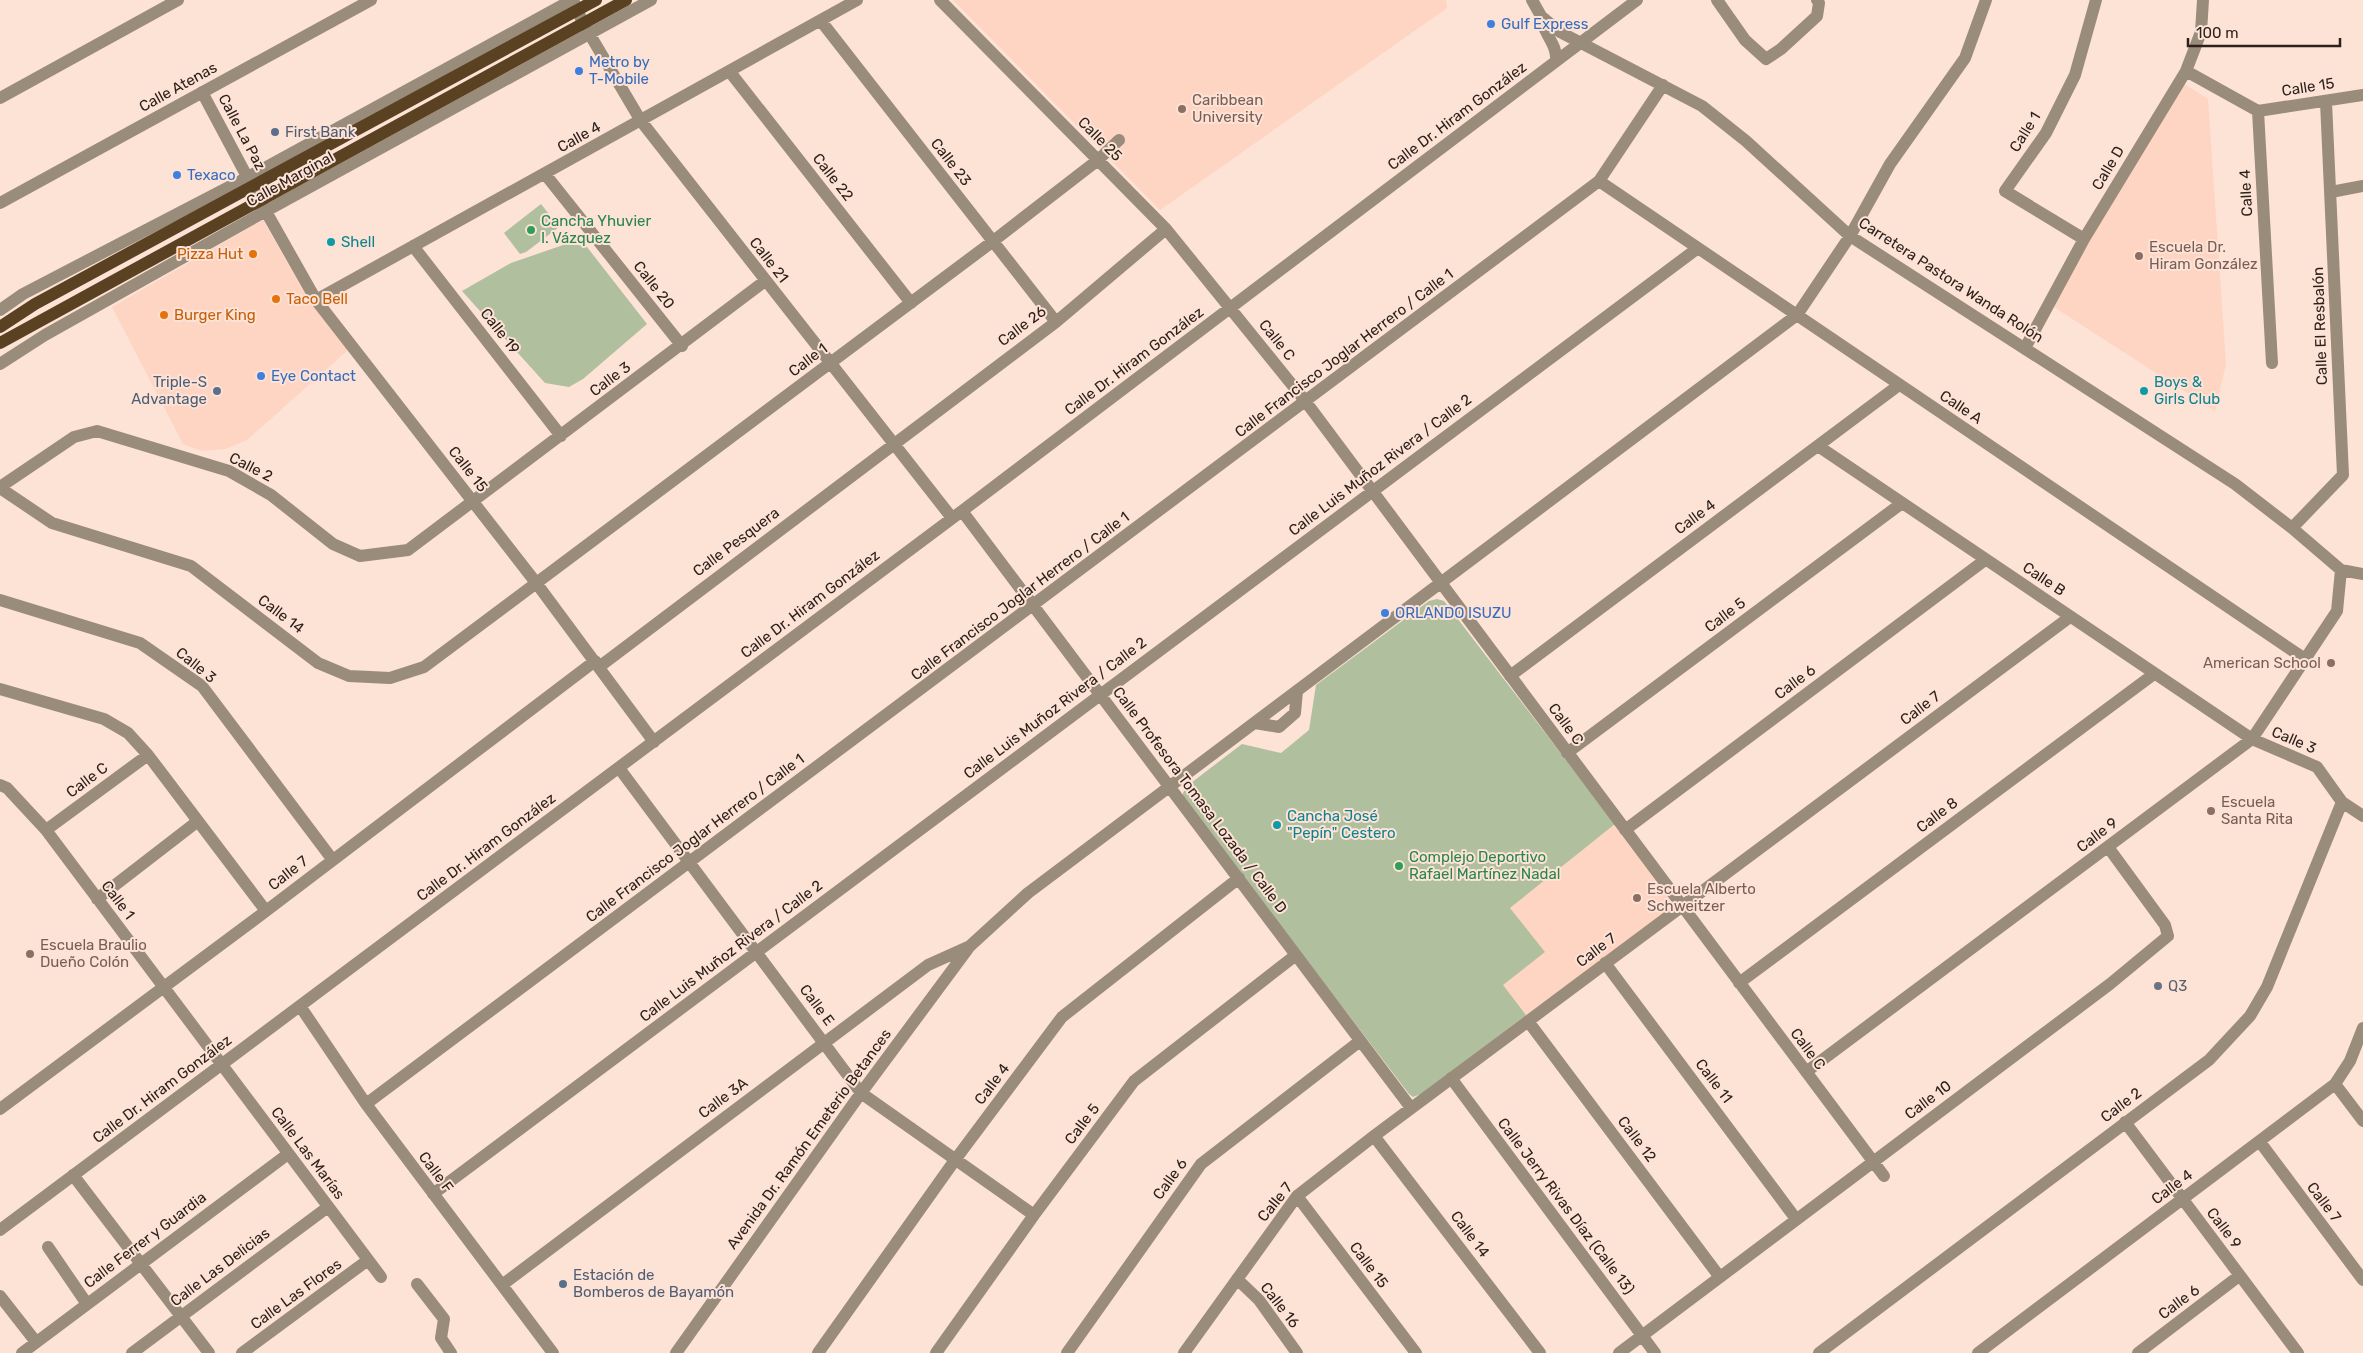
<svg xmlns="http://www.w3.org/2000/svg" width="2363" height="1353" font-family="Rubik,sans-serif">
<rect width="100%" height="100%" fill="#fde2d6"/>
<path fill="#fed4c3" d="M 953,0 L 1446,0 L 1447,8 L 1160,210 Z
M 2178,80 L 2208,99 L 2226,364 L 2215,411 L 2046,302 Z
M 263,220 L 307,297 L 348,350 L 247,440 L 225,449 L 202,451 L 183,444 L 112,307 Z
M 1615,824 L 1673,905 L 1672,909 L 1526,1015 L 1502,985 L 1545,952 L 1510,908 Z"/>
<path fill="#b0bf9e" d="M 541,204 L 559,227 L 526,252 L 520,254 L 504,233 Z
M 569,243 L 587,247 L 647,324 L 583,379 L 569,387 L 545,383 L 462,291 L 511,263 Z
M 1437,599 L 1444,601 L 1615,824 L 1510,908 L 1545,952 L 1503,985 L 1526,1015 L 1421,1094 L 1413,1097 L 1409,1094 L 1183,798 L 1183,793 L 1187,786 L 1242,744 L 1281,753 L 1309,730 L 1316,685 L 1429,601 Z"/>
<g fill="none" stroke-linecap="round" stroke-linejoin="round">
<path stroke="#9a8c7a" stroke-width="12" d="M 573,0 L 583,23 L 641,121 L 952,518
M 940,0 L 1166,229 L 1306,402 L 1884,1176
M 1532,0 L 1541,16 L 1560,32 L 1702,106 L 1746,141 L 1850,236 L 2235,484 L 2292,528 L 2341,570 L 2363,574
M 1717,0 L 1745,40 L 1766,59 L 1781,49 L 1817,16 L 1819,3 L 1817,0
M 1541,16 C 1542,33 1558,44 1556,61
M 821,21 L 1056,322
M 2186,71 L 2258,111
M 730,72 L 911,303
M 202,92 L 260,201 L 316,300 L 537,584 L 654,742
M 0,98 L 178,0
M 2258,111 L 2272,363
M 2258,111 L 2363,95
M 545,174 L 682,346
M 1599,181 L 2305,659
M 2331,192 L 2363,186
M 0,203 L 371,0
M 2084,239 L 2005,191 L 2046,133 L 2075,75 L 2096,0
M 413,246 L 561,436
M 316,300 L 857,0
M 0,310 L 23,294 L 248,177 L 572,0
M 2025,348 L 2084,239 L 2186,71 L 2201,32 L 2203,0
M 0,364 L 45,335 L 266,211 L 651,0
M 1818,446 L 2252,739 L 2317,767 L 2342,802 L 2363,816
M 0,487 L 74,437 L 97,431 L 229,471 L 271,495 L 333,544 L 360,556 L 408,550 L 765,281
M 0,488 L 52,523 L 191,566 L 318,663 L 349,676 L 390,678 L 424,667 L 992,242 L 1098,160 L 1119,140
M 962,511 L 1411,1108
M 2292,528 L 2343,475 L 2326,102
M 0,600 L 140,643 L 202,686 L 332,859
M 599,667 L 1056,322 L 1166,229
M 1510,676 L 1899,385
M 0,689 L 104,719 L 128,733 L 148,755 L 266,911
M 1255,723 L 1279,727 L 1295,713 L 1297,691
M 1567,753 L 1902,503
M 619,768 L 861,1093 L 1034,1215
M 0,785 L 7,788 L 46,830 L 381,1277
M 46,830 L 148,755
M 1625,830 L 1985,560
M 97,899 L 198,821
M 1605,963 L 1796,1219
M 1739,983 L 2154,674
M 300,1006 L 366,1104 L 553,1353
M 1528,1021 L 1719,1276
M 1806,1072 L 2252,739 L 2337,611 L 2341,570
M 1451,1078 L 1655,1353
M 2335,1084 L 2363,1121
M 366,1104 L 1599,181 L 1663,85
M 0,1109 L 266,911 L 595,661
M 2125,1122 L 2298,1353
M 1374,1136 L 1540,1353
M 2260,1142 L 2363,1280
M 73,1175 L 209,1353
M 433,1194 L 1698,248
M 1297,1196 L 1416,1353
M 0,1230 L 962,511 L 1637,0
M 48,1247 L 87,1304
M 1237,1279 L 1259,1300 L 1297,1353
M 417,1284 L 444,1319 L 441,1338 L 451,1353
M 502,1285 L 928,965 L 968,947
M 0,1296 L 36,1342
M 22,1353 L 288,1154
M 132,1353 L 328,1207
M 242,1353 L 368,1260
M 676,1353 L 861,1093 L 970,946 L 1028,893 L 1797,315 L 1850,236 L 1890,164 L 1965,58 L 1986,0
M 818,1353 L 955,1160 L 1062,1017 L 1239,878
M 936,1353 L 1034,1215 L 1134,1081 L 1296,955
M 1067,1353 L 1201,1164 L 1360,1041
M 1184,1353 L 1297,1196 L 1374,1136 L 2070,617
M 1619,1353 L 2110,984 L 2168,936 L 2165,925 L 2108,847
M 1819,1353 L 2209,1060 L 2250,1016 L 2267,987 L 2342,802
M 1978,1353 L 2335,1084 L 2350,1061 L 2363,1028
M 2138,1353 L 2239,1276"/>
<path stroke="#594121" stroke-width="12" d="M 0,327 L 35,304 L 596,0
M 0,343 L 626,0"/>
</g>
<g fill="#3f7fe0" stroke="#fde2d6" stroke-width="2">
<circle cx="1491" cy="24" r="5"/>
<circle cx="579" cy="71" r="5"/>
<circle cx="177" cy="175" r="5"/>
<circle cx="261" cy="376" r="5"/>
<circle cx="1385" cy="613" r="5"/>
</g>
<g fill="#8d6e63" stroke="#fde2d6" stroke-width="2">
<circle cx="1182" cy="109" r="5"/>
<circle cx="2139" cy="256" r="5"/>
<circle cx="2331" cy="663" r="5"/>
<circle cx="2211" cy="811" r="5"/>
<circle cx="1637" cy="898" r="5"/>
<circle cx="30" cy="954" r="5"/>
</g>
<g fill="#5c6f8a" stroke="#fde2d6" stroke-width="2">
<circle cx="275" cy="132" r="5"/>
<circle cx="217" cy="391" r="5"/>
<circle cx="563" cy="1284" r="5"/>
</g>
<g fill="#2e9e5b" stroke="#fde2d6" stroke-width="2">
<circle cx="531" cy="230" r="5"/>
<circle cx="1399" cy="866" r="5"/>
</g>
<g fill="#0f9aa8" stroke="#fde2d6" stroke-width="2">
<circle cx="331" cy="242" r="5"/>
<circle cx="2144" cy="391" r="5"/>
<circle cx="1277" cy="825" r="5"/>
</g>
<g fill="#e8710a" stroke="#fde2d6" stroke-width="2">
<circle cx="253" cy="254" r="5"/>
<circle cx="276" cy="299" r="5"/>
<circle cx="164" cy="315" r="5"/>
</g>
<circle fill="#6b7280" stroke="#fde2d6" stroke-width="2" cx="2158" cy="986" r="5"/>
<g text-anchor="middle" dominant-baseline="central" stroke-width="4" stroke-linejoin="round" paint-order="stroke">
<g font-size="15" fill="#366cbe" stroke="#fde2d6" text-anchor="start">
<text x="1501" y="24">Gulf Express</text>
<text x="589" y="62">Metro by<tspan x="589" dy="17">T-Mobile</tspan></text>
<text x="187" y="175">Texaco</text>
<text x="271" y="376">Eye Contact</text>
<text x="1395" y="613">ORLANDO ISUZU</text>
</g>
<g font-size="15" fill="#2d211b" stroke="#fde2d6">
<text transform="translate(178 87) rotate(-29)">Calle Atenas</text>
<text transform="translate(2308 87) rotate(-9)">Calle 15</text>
<text transform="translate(1457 116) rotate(-37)">Calle Dr. Hiram González</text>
<text transform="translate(242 132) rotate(62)">Calle La Paz</text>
<text transform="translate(2025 132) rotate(-58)">Calle 1</text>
<text transform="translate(579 137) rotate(-29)">Calle 4</text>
<text transform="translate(1100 139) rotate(45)">Calle 25</text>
<text transform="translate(951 162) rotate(52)">Calle 23</text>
<text transform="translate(2108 168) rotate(-59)">Calle D</text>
<text transform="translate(833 177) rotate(52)">Calle 22</text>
<text transform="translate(290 179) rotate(-29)">Calle Marginal</text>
<text transform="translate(2246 193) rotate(-93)">Calle 4</text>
<text transform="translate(769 260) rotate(52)">Calle 21</text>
<text transform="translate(1951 280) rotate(33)">Carretera Pastora Wanda Rolón</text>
<text transform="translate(654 285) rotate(52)">Calle 20</text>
<text transform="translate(1022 326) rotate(-37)">Calle 26</text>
<text transform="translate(2320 326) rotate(-92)">Calle El Resbalón</text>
<text transform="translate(500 331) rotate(52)">Calle 19</text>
<text transform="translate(1277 340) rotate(51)">Calle C</text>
<text transform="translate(1344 353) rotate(-37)">Calle Francisco Joglar Herrero / Calle 1</text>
<text transform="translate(808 360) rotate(-37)">Calle 1</text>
<text transform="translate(1134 361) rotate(-37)">Calle Dr. Hiram González</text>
<text transform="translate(610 379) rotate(-37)">Calle 3</text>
<text transform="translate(1961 407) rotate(34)">Calle A</text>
<text transform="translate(1380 465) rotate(-37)">Calle Luis Muñoz Rivera / Calle 2</text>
<text transform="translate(251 467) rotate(27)">Calle 2</text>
<text transform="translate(468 469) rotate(52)">Calle 15</text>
<text transform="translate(1695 517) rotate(-37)">Calle 4</text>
<text transform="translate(736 542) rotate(-37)">Calle Pesquera</text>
<text transform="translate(2044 579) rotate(34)">Calle B</text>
<text transform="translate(1020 596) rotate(-37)">Calle Francisco Joglar Herrero / Calle 1</text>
<text transform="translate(810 604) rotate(-37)">Calle Dr. Hiram González</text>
<text transform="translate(281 614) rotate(37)">Calle 14</text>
<text transform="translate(1725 615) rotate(-37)">Calle 5</text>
<text transform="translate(196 665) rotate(39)">Calle 3</text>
<text transform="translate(1795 682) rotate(-37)">Calle 6</text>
<text transform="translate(1055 708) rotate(-37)">Calle Luis Muñoz Rivera / Calle 2</text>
<text transform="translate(1920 708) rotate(-37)">Calle 7</text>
<text transform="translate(1566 724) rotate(53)">Calle C</text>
<text transform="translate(2294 740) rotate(23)">Calle 3</text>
<text transform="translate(87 780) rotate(-37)">Calle C</text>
<text transform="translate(1200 800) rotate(53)">Calle Profesora Tomasa Lozada / Calle D</text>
<text transform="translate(1937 815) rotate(-37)">Calle 8</text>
<text transform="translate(2097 835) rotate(-37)">Calle 9</text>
<text transform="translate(695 838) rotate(-37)">Calle Francisco Joglar Herrero / Calle 1</text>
<text transform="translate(486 847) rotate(-37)">Calle Dr. Hiram González</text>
<text transform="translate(288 873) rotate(-38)">Calle 7</text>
<text transform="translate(118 900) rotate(53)">Calle 1</text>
<text transform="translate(1596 950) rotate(-37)">Calle 7</text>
<text transform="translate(731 951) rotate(-37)">Calle Luis Muñoz Rivera / Calle 2</text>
<text transform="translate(817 1005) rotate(53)">Calle E</text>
<text transform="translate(1808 1049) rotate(53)">Calle C</text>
<text transform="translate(1714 1081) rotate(53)">Calle 11</text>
<text transform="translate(992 1084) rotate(-53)">Calle 4</text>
<text transform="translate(162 1089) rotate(-37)">Calle Dr. Hiram González</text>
<text transform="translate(723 1098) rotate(-37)">Calle 3A</text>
<text transform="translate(1928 1100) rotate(-37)">Calle 10</text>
<text transform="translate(2121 1105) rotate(-37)">Calle 2</text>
<text transform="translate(1082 1124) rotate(-53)">Calle 5</text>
<text transform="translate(809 1139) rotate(-54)">Avenida Dr. Ramón Emeterio Betances</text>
<text transform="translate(1637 1139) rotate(53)">Calle 12</text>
<text transform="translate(308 1153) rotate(53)">Calle Las Marías</text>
<text transform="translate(436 1172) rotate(53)">Calle F</text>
<text transform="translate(1170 1179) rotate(-54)">Calle 6</text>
<text transform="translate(2172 1187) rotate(-37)">Calle 4</text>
<text transform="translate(1275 1202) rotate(-51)">Calle 7</text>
<text transform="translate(2324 1202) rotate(53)">Calle 7</text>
<text transform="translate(1566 1206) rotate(53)">Calle Jerry Rivas Díaz (Calle 13)</text>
<text transform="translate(2224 1228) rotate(53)">Calle 9</text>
<text transform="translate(1470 1234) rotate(53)">Calle 14</text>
<text transform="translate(145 1240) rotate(-37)">Calle Ferrer y Guardia</text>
<text transform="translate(1369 1265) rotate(53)">Calle 15</text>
<text transform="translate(220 1267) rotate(-37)">Calle Las Delicias</text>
<text transform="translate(296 1294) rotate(-36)">Calle Las Flores</text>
<text transform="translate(2179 1302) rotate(-37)">Calle 6</text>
<text transform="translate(1280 1305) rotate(52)">Calle 16</text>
</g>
<g font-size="15" fill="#785e54" stroke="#fde2d6" text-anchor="start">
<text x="1192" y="100">Caribbean<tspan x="1192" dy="17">University</tspan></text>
<text x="2149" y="247">Escuela Dr.<tspan x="2149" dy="17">Hiram González</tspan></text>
<text x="2321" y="663" text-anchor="end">American School</text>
<text x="2221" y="802">Escuela<tspan x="2221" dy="17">Santa Rita</tspan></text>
<text x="1647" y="889">Escuela Alberto<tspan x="1647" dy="17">Schweitzer</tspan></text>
<text x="40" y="945">Escuela Braulio<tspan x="40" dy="17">Dueño Colón</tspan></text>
</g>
<g font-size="15" fill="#4e5e75" stroke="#fde2d6" text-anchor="start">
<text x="285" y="132">First Bank</text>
<text x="207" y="382" text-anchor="end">Triple-S<tspan x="207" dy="17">Advantage</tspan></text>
<text x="573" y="1275">Estación de<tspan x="573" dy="17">Bomberos de Bayamón</tspan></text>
</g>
<g font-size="15" fill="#27864d" stroke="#fde2d6" text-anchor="start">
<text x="541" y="221">Cancha Yhuvier<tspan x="541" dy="17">I. Vázquez</tspan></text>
<text x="1409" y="857">Complejo Deportivo<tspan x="1409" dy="17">Rafael Martínez Nadal</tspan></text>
</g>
<g font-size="15" fill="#0d838f" stroke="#fde2d6" text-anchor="start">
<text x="341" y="242">Shell</text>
<text x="2154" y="382">Boys &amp;<tspan x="2154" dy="17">Girls Club</tspan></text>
<text x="1287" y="816">Cancha José<tspan x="1287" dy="17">"Pepín" Cestero</tspan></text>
</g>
<g font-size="15" fill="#c56008" stroke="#fde2d6" text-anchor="start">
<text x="243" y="254" text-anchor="end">Pizza Hut</text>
<text x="286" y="299">Taco Bell</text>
<text x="174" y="315">Burger King</text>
</g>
<g font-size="15" fill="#5b616d" stroke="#fde2d6" text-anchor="start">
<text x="2168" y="986">Q3</text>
</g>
</g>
<path d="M2188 38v8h152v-8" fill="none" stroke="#2d211b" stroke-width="2.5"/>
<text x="2196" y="38" font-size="15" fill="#2d211b" stroke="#fde2d6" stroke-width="4" paint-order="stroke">100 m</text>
</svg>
